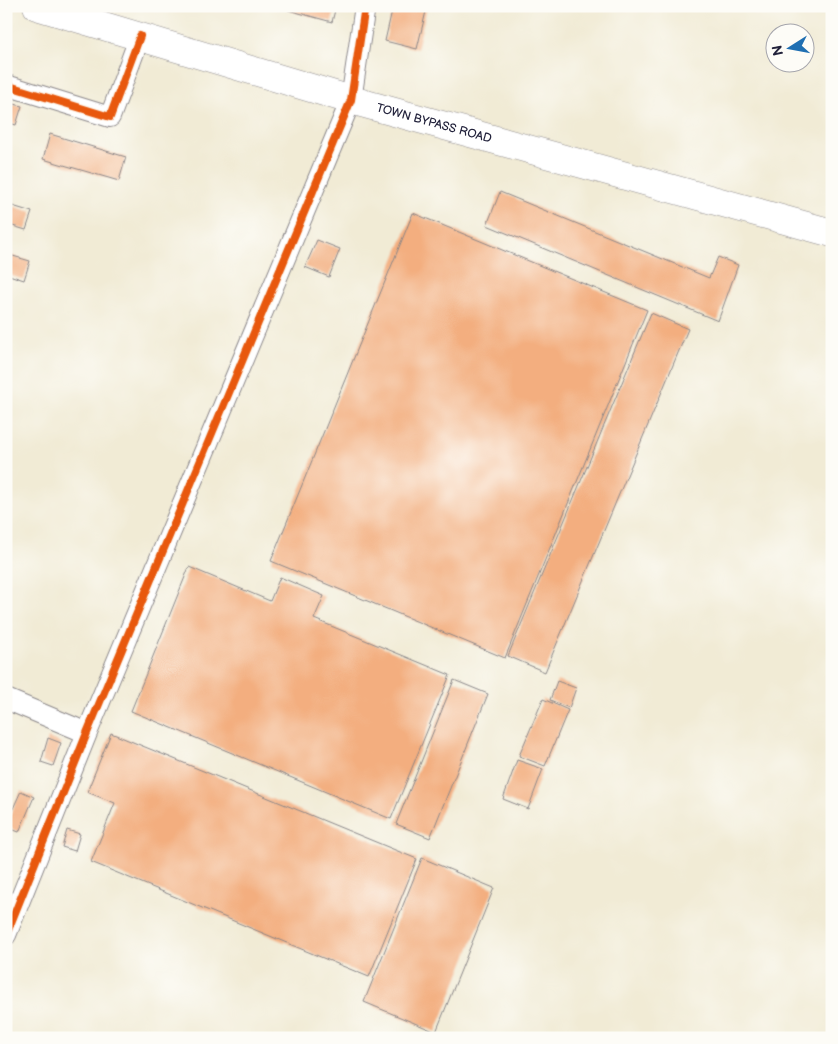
<svg xmlns="http://www.w3.org/2000/svg" width="838" height="1044" font-family="'Balsamiq Sans',sans-serif">
<rect width="100%" height="100%" fill="#fdfcf7"/>
<filter id="ink" filterUnits="userSpaceOnUse"><feTurbulence type="fractalNoise" baseFrequency=".02" numOctaves="2"/><feDisplacementMap in="SourceGraphic" scale="10" xChannelSelector="R" yChannelSelector="G"/><feConvolveMatrix kernelMatrix="1 2 1 2 8 2 1 2 1" color-interpolation-filters="sRGB"/></filter>
<filter id="wash" filterUnits="userSpaceOnUse"><feTurbulence type="fractalNoise" baseFrequency=".0096" numOctaves="4" result="noise"/><feDisplacementMap in="SourceGraphic" scale="20" xChannelSelector="R" yChannelSelector="G"/><feGaussianBlur stdDeviation="1.12" result="paint"/><feColorMatrix in="noise" values="0 0 0 0 0 0 0 0 0 0 0 0 0 0 0 0 0 1.4 0 .05"/><feComposite in="paint" operator="in"/></filter>
<g filter="url(#wash)">
<rect width="100%" height="100%" fill="#f1ebd5"/>
<g id="blocks">
<path fill="#f3ae7f" d="M 289,6 L 336,6 L 332,22 L 288,10 Z
M 393,6 L 427,7 L 417,49 L 385,41 Z
M 6,102 L 22,106 L 16,125 L 6,122 Z
M 50,134 L 126,157 L 119,181 L 43,159 Z
M 500,192 L 709,278 L 718,257 L 738,265 L 718,321 L 487,225 Z
M 6,204 L 32,212 L 26,230 L 6,224 Z
M 413,213 L 647,310 L 505,658 L 271,561 Z
M 317,240 L 340,249 L 329,277 L 305,267 Z
M 6,254 L 30,261 L 24,280 L 6,274 Z
M 651,313 L 688,329 L 545,672 L 508,656 Z
M 189,567 L 270,601 L 280,577 L 324,596 L 314,619 L 450,675 L 391,819 L 131,711 Z
M 454,680 L 488,694 L 430,838 L 396,824 Z
M 557,681 L 576,688 L 569,708 L 550,700 Z
M 543,699 L 568,710 L 545,766 L 519,756 Z
M 111,733 L 417,859 L 369,977 L 91,862 L 115,803 L 87,792 Z
M 48,738 L 61,743 L 53,766 L 41,762 Z
M 517,760 L 543,769 L 528,809 L 503,799 Z
M 21,791 L 34,797 L 19,832 L 6,827 L 6,824 Z
M 67,830 L 80,834 L 75,851 L 62,847 Z
M 422,858 L 494,888 L 436,1032 L 364,1002 Z"/>
</g>
</g>
<g filter="url(#ink)">
<use href="#blocks" fill-opacity="0" stroke="#8a8688" stroke-width="1"/>
<g fill="none" stroke-linecap="round" stroke-linejoin="round">
<g stroke="#8a8688" stroke-width="22">
<path id="street" d="M 6,85 L 110,117 L 140,36
M 6,699 L 87,733
M 6,935 L 87,733 L 351,100 L 365,6"/>
</g>
<g stroke="#8a8688" stroke-width="29">
<g id="secondary">
<path id="s1" d="M 37,6 L 351,100 L 832,233"/>
</g>
</g>
<use href="#street" stroke="#fff" stroke-width="20"/>
<use href="#secondary" stroke="#fff" stroke-width="28"/>
<g stroke="#fdfcf7" stroke-width="11">
<path id="cycleway" d="M 6,85 L 110,117 L 140,36
M 6,935 L 87,733 L 351,100 L 365,6"/>
</g>
<use href="#cycleway" stroke="#e8590c" stroke-width="8"/>
</g>
</g>
<g text-anchor="middle" dominant-baseline="central" stroke-width="4.5" stroke-linejoin="round" paint-order="stroke">
<g font-size="12" fill="#22223b" stroke="#fdfcf7">
<text stroke="none"><textPath href="#s1" startOffset="414">TOWN BYPASS ROAD</textPath></text>
</g>
</g>
<rect width="838" height="1044" fill="none" stroke="#fdfcf7" stroke-width="25"/>
<g transform="translate(790 48) rotate(259)"><circle r="24" fill="#fdfcf7" stroke="#a5a5ac"/>
<path d="M0-4L9 19L0 12L-9 19Z" fill="#1f6fb2"/>
<text y="-8" font-size="14" font-weight="bold" text-anchor="middle" fill="#22223b">N</text>
</g>
</svg>
